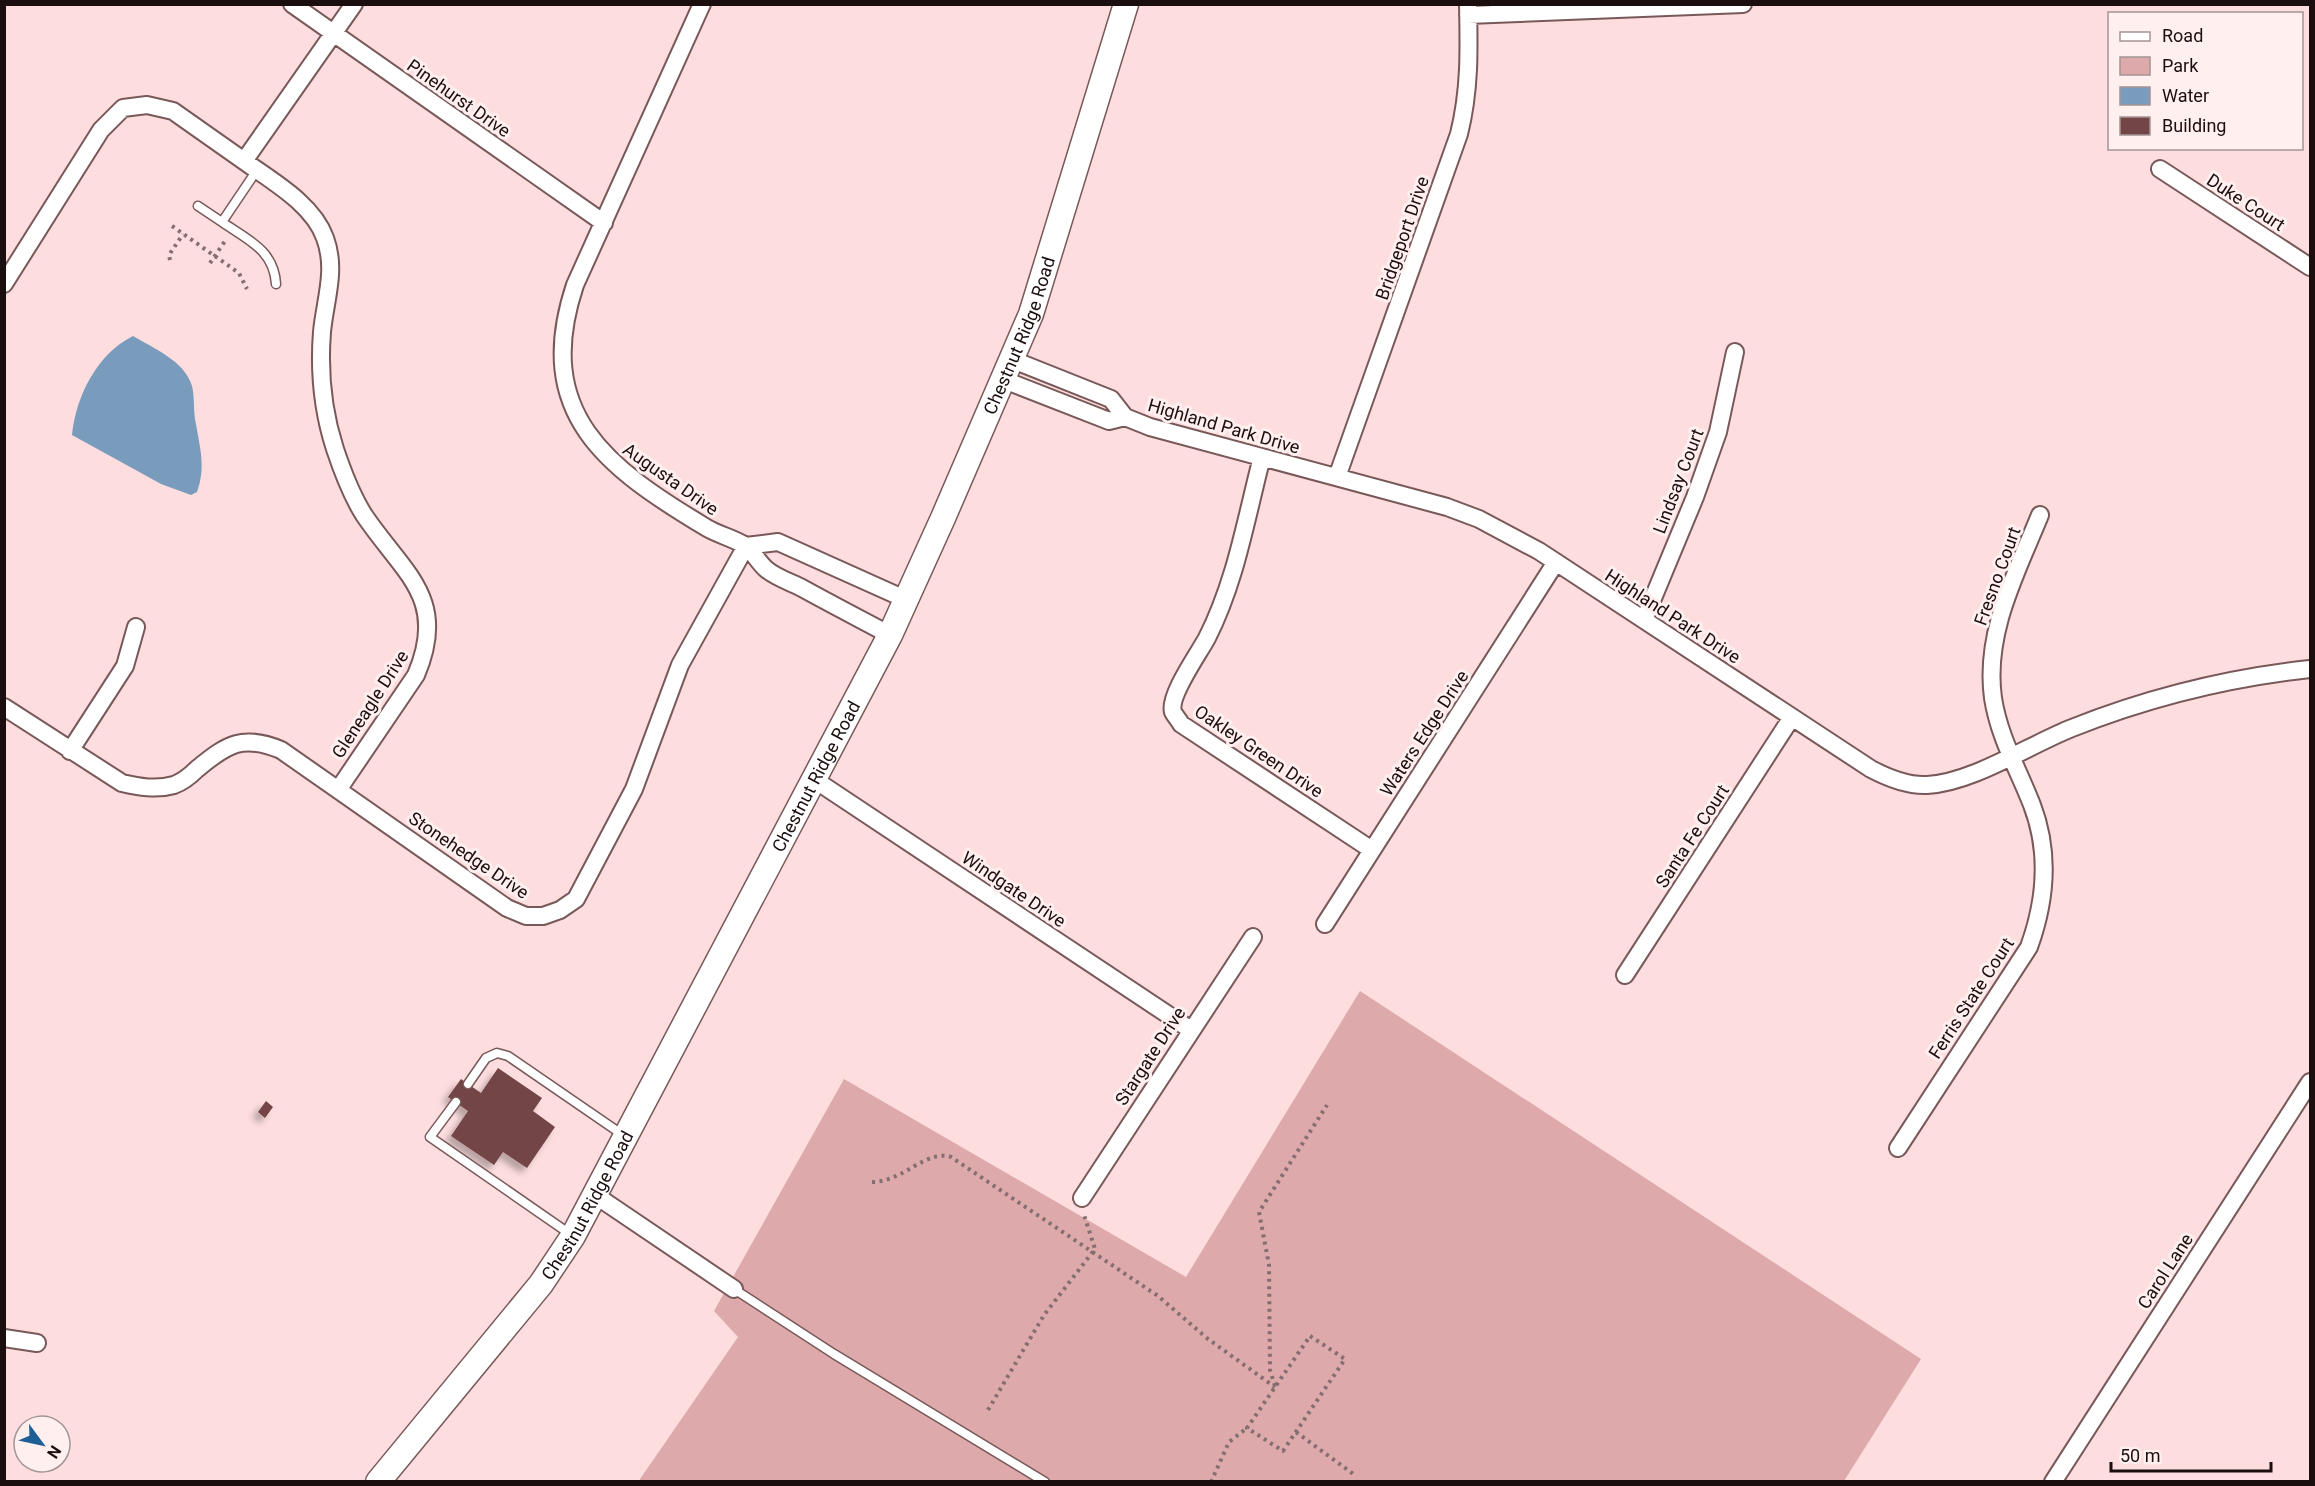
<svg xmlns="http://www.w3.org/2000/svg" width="2315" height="1486" font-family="Roboto,sans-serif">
<defs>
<filter id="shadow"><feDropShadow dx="-5.5" dy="5.5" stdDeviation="3" flood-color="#0004"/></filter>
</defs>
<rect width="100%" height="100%" fill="#fdddde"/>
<path fill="#dda9aa" d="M 1360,991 L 1921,1359 L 1844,1481 L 638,1482 L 738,1337 L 714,1311 L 844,1079 L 1186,1277 Z"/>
<path fill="#799cbd" d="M 133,336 C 153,348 185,361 192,386 C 195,398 193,412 196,424 C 200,448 206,468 197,492 L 191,495 L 161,484 L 72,435 C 76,396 97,354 133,336 Z"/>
<path fill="#734547" filter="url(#shadow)" d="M 498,1068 L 542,1098 L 533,1111 L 555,1127 L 527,1168 L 503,1152 L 494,1165 L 451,1136 L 468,1111 L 448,1097 L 461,1079 L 481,1093 Z
M 266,1101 L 273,1107 L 265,1118 L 258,1112 Z"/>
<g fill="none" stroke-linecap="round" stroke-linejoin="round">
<g stroke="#785859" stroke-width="11">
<path id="lane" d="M 198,206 L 222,222 L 257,170
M 222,222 C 248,240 274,250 276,284
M 468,1084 L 486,1058 L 497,1053 L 508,1056 L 623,1135
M 456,1102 L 430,1137 L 570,1234
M 734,1289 L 834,1354 L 1045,1482"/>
</g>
<g stroke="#785859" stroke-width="20">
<path id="street" d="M 292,4 L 604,223
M 702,4 L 575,285 C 532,414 607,468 707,528 C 719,535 733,538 744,545 C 753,551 758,562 766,569 C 775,577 790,582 802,588 C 831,604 860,619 890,635
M 1468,15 L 1743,4
M 244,161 C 272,181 313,204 325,238 C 337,270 325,300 322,332 C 319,370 323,412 335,449 C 342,470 352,496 364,515 C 403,573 449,598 416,675 L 338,790
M 2160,169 L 2310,267
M 4,284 L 101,130 L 123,108 L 147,105 L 173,111 L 244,161 L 354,4
M 1013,360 L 1111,399 L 1125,417 L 1150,427 L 1447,507 L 1479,519 L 1539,551 L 1871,769 C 1888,778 1907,786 1927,785 C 1972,783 2029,745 2072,728 C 2150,697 2227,678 2310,669
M 1004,380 L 1109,421 L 1125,417
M 1262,457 C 1246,518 1236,581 1207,638 C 1199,653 1168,696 1173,712 C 1175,716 1179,720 1181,724 L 1372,850
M 1337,477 L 1459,134 C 1470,90 1469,49 1468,4
M 746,546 L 778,542 L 905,599
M 1644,620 L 1695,497 L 1718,432 L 1735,352
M 4,707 L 122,783 C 139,787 156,790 174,785 C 182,782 191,775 197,769 C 227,744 243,734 281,750 L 507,908 L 526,916 L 543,916 L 560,910 L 576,899 L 634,789 L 680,665 L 746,546
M 70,751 L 125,666 L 136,627
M 815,780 L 1191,1030
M 1325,924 L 1556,562
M 1625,975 L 1792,717
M 1898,1148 L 2029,947 C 2046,900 2050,852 2032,805 C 2018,769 1999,737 1993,698 C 1984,633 2016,574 2040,515
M 595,1195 L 734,1289
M 1082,1198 L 1253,937
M 4,1338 L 37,1343
M 2053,1482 L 2310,1082"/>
</g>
<g stroke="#785859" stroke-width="27">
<g id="secondary">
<path id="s1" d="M 378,1482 L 541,1284 L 573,1236 L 890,635 L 943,518 L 1031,314 L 1126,4"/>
</g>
</g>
<path stroke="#846e6f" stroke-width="4" stroke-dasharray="3 4.5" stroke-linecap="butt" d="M 172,226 L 239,273 L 247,289
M 170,260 L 169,255 L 183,234
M 210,263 L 225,241
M 872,1182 C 903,1182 926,1149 951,1157 L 1158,1296 L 1208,1339 L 1275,1387
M 1310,1336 L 1345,1359 L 1283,1451 L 1247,1428 Z
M 1275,1386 L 1270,1370 L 1269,1265 L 1259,1212 L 1327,1105
M 988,1410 L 1044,1315 L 1095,1249 L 1084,1215
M 1296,1432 L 1356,1476
M 1211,1482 L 1229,1442 L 1247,1428"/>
<use href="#lane" stroke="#fff" stroke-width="8"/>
<use href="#street" stroke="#fff" stroke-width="16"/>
<use href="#secondary" stroke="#fff" stroke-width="24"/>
</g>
<g text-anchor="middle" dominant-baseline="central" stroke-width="6" stroke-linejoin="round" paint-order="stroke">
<g font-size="18" fill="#1b0e0f" stroke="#ffefef">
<text transform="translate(459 98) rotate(35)">Pinehurst Drive</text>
<text transform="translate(2246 202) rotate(33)">Duke Court</text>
<text transform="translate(1402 238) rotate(-71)">Bridgeport Drive</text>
<text stroke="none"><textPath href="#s1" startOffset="1320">Chestnut Ridge Road</textPath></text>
<text transform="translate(1224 426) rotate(16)">Highland Park Drive</text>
<text transform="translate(671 479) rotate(35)">Augusta Drive</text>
<text transform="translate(1678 481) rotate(-69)">Lindsay Court</text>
<text transform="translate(1997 576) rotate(-70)">Fresno Court</text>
<text transform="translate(1673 616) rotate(33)">Highland Park Drive</text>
<text transform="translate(370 704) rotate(-57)">Gleneagle Drive</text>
<text transform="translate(1424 733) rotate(-57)">Waters Edge Drive</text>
<text transform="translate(1259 751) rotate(34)">Oakley Green Drive</text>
<text stroke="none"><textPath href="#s1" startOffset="834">Chestnut Ridge Road</textPath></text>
<text transform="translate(1692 836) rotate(-57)">Santa Fe Court</text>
<text transform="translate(469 855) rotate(34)">Stonehedge Drive</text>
<text transform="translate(1014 889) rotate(34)">Windgate Drive</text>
<text transform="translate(1971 998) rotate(-57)">Ferris State Court</text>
<text transform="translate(1150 1056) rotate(-57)">Stargate Drive</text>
<text stroke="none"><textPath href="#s1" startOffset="348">Chestnut Ridge Road</textPath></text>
<text transform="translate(2165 1271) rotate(-57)">Carol Lane</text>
</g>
</g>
<rect width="2315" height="1486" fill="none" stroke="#1b0e0f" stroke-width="12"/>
<rect x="2108" y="12" width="195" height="138" fill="#ffefef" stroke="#a49595" stroke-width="1.5"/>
<rect x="2120" y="32" width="30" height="9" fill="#ffffff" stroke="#a49595" stroke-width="1.5"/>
<text x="2162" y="42" font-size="18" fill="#1b0e0f">Road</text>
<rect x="2120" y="57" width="30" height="18" fill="#dda9aa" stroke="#a49595" stroke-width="1.5"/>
<text x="2162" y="72" font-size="18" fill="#1b0e0f">Park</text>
<rect x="2120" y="87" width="30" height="18" fill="#799cbd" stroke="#a49595" stroke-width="1.5"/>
<text x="2162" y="102" font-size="18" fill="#1b0e0f">Water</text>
<rect x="2120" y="117" width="30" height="18" fill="#734547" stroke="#a49595" stroke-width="1.5"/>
<text x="2162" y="132" font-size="18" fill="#1b0e0f">Building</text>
<g transform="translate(42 1444) rotate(123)"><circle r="28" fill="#ffefef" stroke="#a49595" stroke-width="1.5"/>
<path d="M0-4.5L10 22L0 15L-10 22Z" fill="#1e6095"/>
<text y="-9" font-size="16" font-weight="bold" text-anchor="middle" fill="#1b0e0f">N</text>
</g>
<path d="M2111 1462v9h160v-9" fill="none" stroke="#1b0e0f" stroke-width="3"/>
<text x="2120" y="1462" font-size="18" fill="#1b0e0f" stroke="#ffefef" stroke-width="4.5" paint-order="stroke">50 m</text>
</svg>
